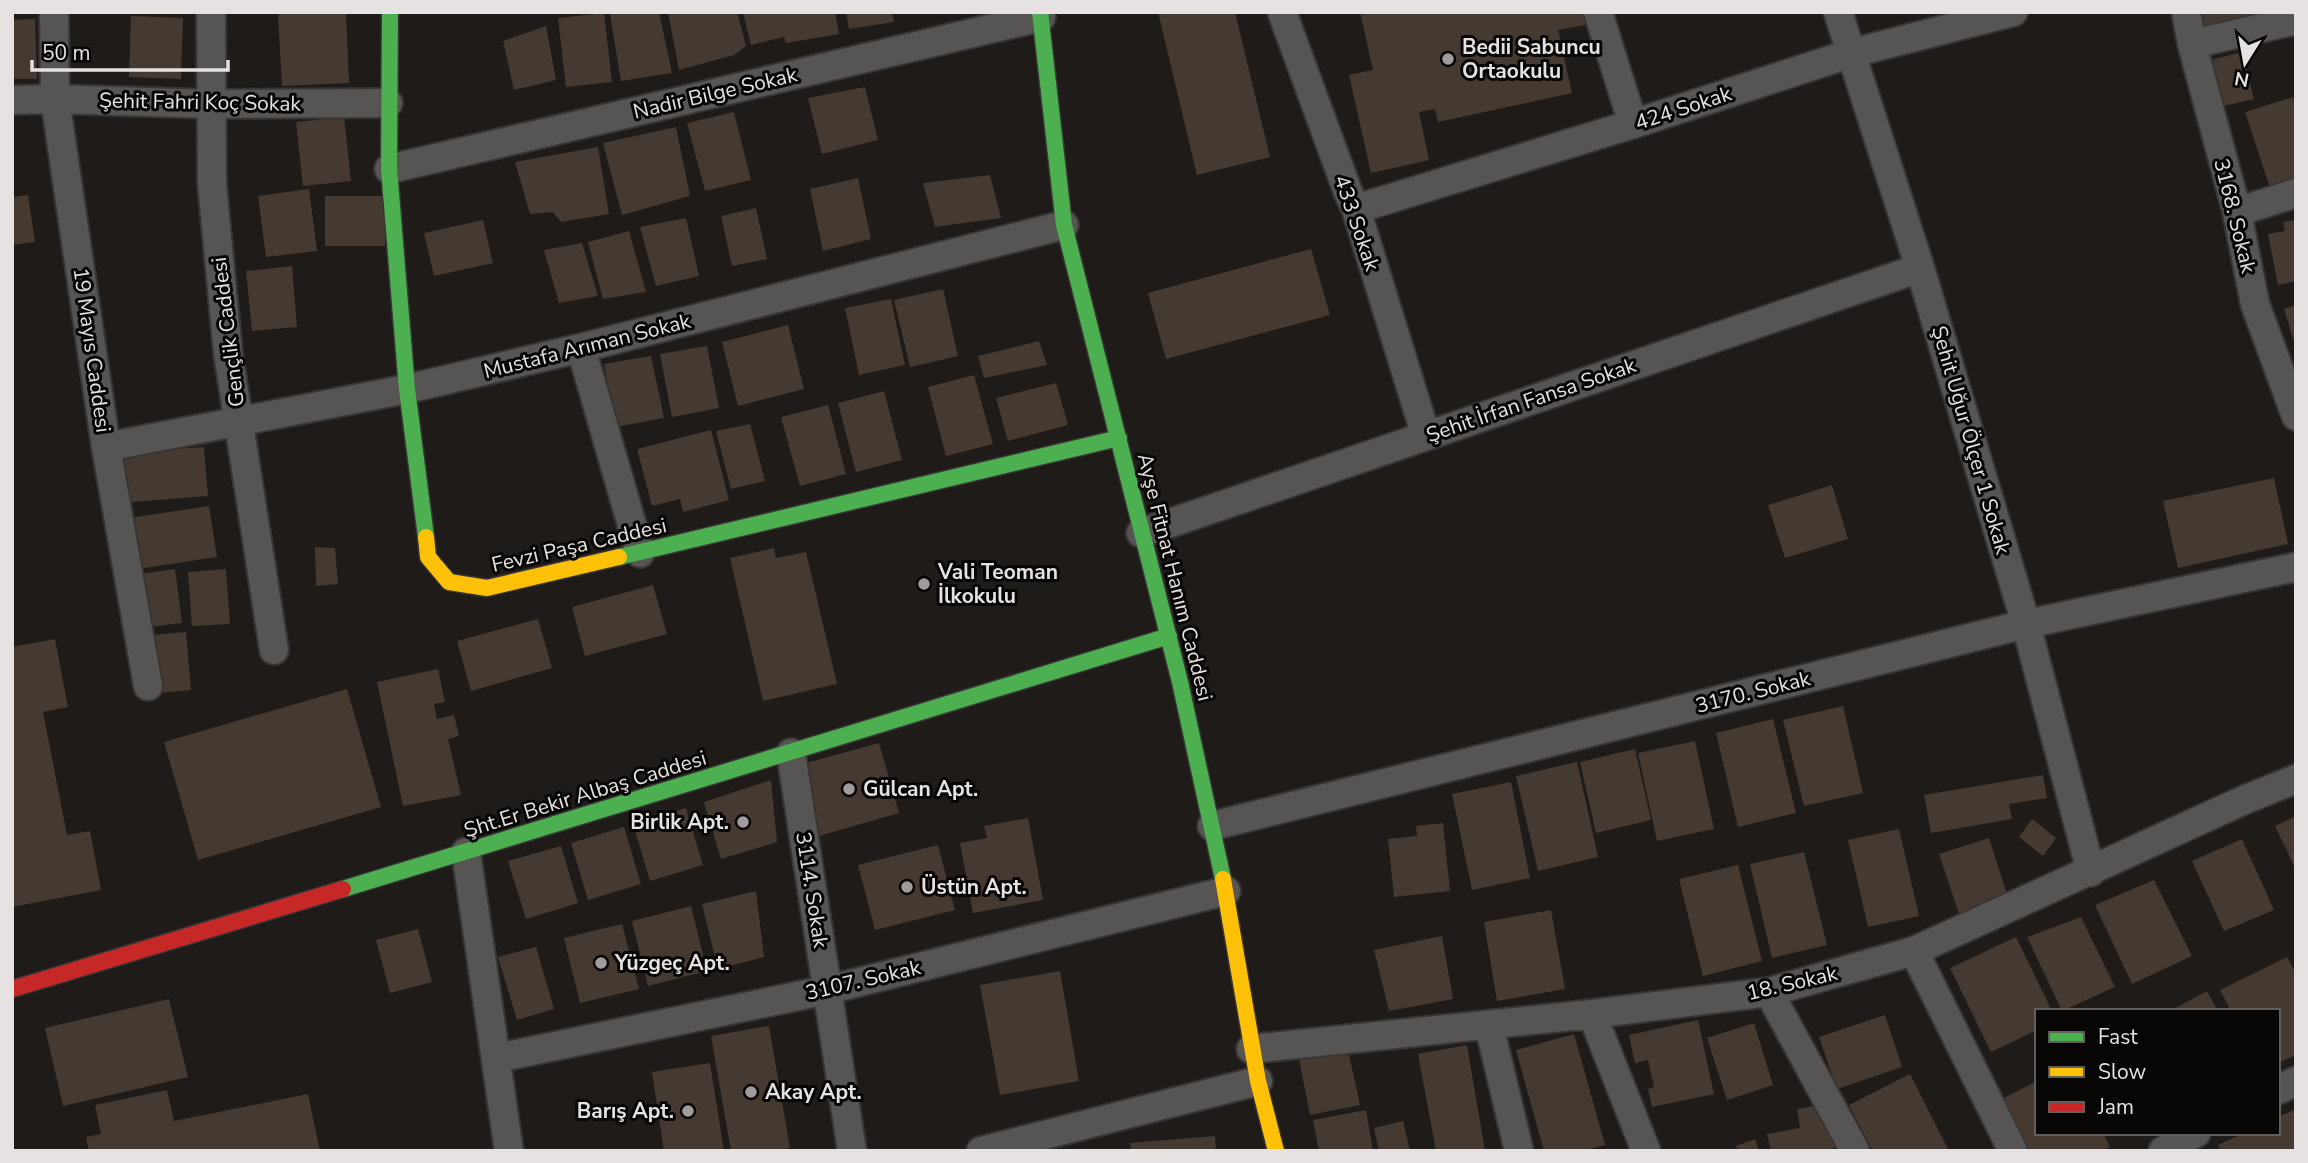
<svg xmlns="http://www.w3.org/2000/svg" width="2308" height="1163" font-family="'Nunito Sans',sans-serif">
<rect width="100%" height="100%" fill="#1e1b19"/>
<path fill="#453a31" d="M 284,12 L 346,12 L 349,83 L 282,86 L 278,15 Z
M 618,12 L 659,12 L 672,73 L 621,81 L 610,14 Z
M 668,12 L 737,12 L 746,46 L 734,55 L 679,70 Z
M 743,12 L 835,12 L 839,34 L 786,43 L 784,37 L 751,45 Z
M 846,12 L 892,12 L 894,22 L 849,29 Z
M 1158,12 L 1235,12 L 1270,157 L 1197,175 Z
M 1360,12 L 1587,12 L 1590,24 L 1558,30 L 1572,93 L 1438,122 L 1435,109 L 1419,112 L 1429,160 L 1371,173 L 1349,75 L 1373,70 Z
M 2201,12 L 2261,12 L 2261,15 L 2205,29 Z
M 604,13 L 612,82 L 566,87 L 558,18 Z
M 131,16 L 183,18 L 181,79 L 129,77 Z
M 35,19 L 37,79 L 12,79 L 12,20 Z
M 546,26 L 556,80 L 514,90 L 503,41 Z
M 2242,52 L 2254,99 L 2215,108 L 2203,62 Z
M 865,87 L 878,140 L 822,154 L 808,98 Z
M 2293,97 L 2296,107 L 2296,183 L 2271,191 L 2245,112 Z
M 734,112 L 751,180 L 705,191 L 687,123 Z
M 344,117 L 351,181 L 303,186 L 296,122 Z
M 676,127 L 690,196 L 622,215 L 603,143 Z
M 598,147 L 609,214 L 561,222 L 553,212 L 530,214 L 515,162 Z
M 990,175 L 1001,218 L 935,227 L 923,183 Z
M 858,178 L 871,239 L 823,251 L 810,189 Z
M 309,189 L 317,251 L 266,257 L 258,196 Z
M 28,195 L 35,242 L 12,245 L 12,197 Z
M 325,196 L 385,196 L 385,246 L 325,246 Z
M 756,208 L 767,259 L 732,266 L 721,216 Z
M 686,218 L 699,276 L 656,286 L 640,227 Z
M 483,220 L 493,263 L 434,276 L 424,233 Z
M 2296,220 L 2296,281 L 2278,285 L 2268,234 L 2285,231 L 2283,222 Z
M 629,231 L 646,292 L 603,299 L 588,242 Z
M 582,243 L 598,296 L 559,303 L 544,250 Z
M 1311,249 L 1330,315 L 1166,359 L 1148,293 Z
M 292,266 L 297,327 L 252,331 L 246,271 Z
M 943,289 L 958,356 L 910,367 L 894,300 Z
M 891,299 L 905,365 L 859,375 L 845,308 Z
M 2296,305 L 2296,345 L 2295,345 L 2284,309 Z
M 788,325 L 804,389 L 738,406 L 722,342 Z
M 1039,341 L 1047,365 L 984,378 L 978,356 Z
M 707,346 L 719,408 L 672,417 L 660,354 Z
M 651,356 L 664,418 L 616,427 L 604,364 Z
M 974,375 L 993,444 L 946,456 L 928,387 Z
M 1056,383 L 1068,425 L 1008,441 L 996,398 Z
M 884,391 L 902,460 L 856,472 L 838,403 Z
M 828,405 L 846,474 L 800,486 L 781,417 Z
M 750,424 L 765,481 L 731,489 L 716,431 Z
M 711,430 L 729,500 L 683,512 L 680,499 L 652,506 L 637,449 Z
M 204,447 L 208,496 L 119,503 L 115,453 Z
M 2274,478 L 2288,544 L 2178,568 L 2163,501 Z
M 1832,485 L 1848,539 L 1785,558 L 1768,505 Z
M 209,506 L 217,557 L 131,570 L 123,519 Z
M 315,547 L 335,548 L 338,584 L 316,586 Z
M 774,548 L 776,558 L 806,552 L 837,684 L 763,701 L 730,558 Z
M 175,569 L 182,623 L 141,628 L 133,575 Z
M 226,569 L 230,624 L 192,626 L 188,572 Z
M 653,585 L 667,634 L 585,656 L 572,607 Z
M 538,619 L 552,668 L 471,691 L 457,641 Z
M 186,632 L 191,690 L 157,693 L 152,635 Z
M 55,639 L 68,707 L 43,712 L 67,835 L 90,831 L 101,890 L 12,907 L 12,647 Z
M 438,669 L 445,702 L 434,704 L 437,719 L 454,715 L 459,736 L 448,739 L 461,795 L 403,806 L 377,682 Z
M 347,689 L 381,807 L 198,860 L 164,742 Z
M 1843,706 L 1863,793 L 1804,806 L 1783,720 Z
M 1773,719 L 1796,813 L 1738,827 L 1716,733 Z
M 1695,741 L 1714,829 L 1657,841 L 1638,753 Z
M 879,743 L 899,813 L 819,836 L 799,765 Z
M 1635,749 L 1651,820 L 1596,833 L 1580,762 Z
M 1577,762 L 1598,857 L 1538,871 L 1516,776 Z
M 2043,775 L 2047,798 L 2009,804 L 2012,819 L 1931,833 L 1924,795 Z
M 771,780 L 777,842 L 721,859 L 704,802 Z
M 1511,782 L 1530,878 L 1472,890 L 1452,794 Z
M 686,808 L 703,865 L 650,881 L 633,824 Z
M 2296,816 L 2296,870 L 2275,826 Z
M 1028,818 L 1043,900 L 973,913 L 960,843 L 987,838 L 984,826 Z
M 2032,819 L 2056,838 L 2043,856 L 2019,837 Z
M 1443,823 L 1450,891 L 1394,897 L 1388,839 L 1417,836 L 1416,826 Z
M 624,827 L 641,884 L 588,900 L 571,843 Z
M 1899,829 L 1919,916 L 1868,927 L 1848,840 Z
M 1989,838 L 2008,897 L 1959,914 L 1939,854 Z
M 2242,839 L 2274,910 L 2224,931 L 2192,861 Z
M 938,845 L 955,910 L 875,930 L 858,865 Z
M 561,846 L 578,903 L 526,919 L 508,861 Z
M 1804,852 L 1827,945 L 1772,958 L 1750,864 Z
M 1738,865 L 1762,961 L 1703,976 L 1679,879 Z
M 2154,880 L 2192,956 L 2132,984 L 2095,905 Z
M 756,891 L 764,957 L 718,969 L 702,904 Z
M 691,906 L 707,971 L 648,986 L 632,921 Z
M 1551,910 L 1565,989 L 1497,1001 L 1484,922 Z
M 2081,917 L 2115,987 L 2062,1011 L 2027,937 Z
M 622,924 L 639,989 L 580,1003 L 564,938 Z
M 418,929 L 432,982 L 390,993 L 376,940 Z
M 1442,936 L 1453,999 L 1389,1011 L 1374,950 Z
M 2016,937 L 2052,1011 L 2037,1011 L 2037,1030 L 1991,1052 L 1950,968 Z
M 536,947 L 554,1009 L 517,1020 L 498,957 Z
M 2287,957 L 2296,974 L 2296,1055 L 2278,1063 L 2278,1011 L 2231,1011 L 2220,990 Z
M 1060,971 L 1079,1081 L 1000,1095 L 980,985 Z
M 2207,991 L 2218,1011 L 2170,1011 Z
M 169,999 L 188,1077 L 63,1106 L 45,1028 Z
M 1885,1015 L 1902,1067 L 1837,1089 L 1819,1037 Z
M 1698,1020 L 1714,1094 L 1652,1107 L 1648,1089 L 1654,1087 L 1648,1060 L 1635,1063 L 1629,1035 Z
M 1754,1023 L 1773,1085 L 1727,1100 L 1707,1038 Z
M 769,1026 L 790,1148 L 775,1151 L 731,1151 L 711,1036 Z
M 1574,1034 L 1605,1145 L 1582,1151 L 1544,1151 L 1516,1050 Z
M 1467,1045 L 1485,1151 L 1436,1151 L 1418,1054 Z
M 1348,1050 L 1360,1105 L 1310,1115 L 1298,1054 Z
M 710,1063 L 724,1151 L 664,1151 L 652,1072 Z
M 1910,1074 L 1949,1151 L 1873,1151 L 1849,1105 Z
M 2037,1081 L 2037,1133 L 2103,1133 L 2110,1147 L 2102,1151 L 2027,1151 L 2000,1100 Z
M 167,1090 L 174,1121 L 308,1094 L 320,1151 L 89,1151 L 86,1137 L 101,1134 L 95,1105 Z
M 1827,1104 L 1835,1148 L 1818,1151 L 1771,1151 L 1767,1134 L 1800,1128 L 1797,1109 Z
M 2296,1109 L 2296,1151 L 2220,1151 L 2218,1145 L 2244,1133 L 2278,1133 L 2278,1117 Z
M 1366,1110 L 1373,1151 L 1319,1151 L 1313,1120 Z
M 1403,1121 L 1410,1151 L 1379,1151 L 1374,1128 Z
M 1215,1136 L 1216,1151 L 1131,1151 L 1130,1143 Z
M 1755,1139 L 1759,1151 L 1738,1151 L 1736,1146 Z"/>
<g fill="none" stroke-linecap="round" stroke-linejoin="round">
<g stroke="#373535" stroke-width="32">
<path id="street" d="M 54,12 L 55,99 L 106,447 L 148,686
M 211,12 L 212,184 L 228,353 L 274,650
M 1282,12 L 1348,192 L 1356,209 L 1426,436
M 1598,12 L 1633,124
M 1838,12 L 1920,268 L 2026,624 L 2091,872
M 2186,12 L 2192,44 L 2237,212 L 2255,304 L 2296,416
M 2192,44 L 2296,20
M 12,100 L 55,99 L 210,104 L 388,103
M 389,169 L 1041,17
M 1356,209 L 1633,124 L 1852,53 L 2013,12
M 2237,212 L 2296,193
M 581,348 L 640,553
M 106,447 L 407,389 L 581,348 L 1064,225
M 1141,533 L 1920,268
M 791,753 L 852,1151
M 1212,826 L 2026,624 L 2296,567
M 466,852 L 509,1151
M 1914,951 L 2013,1151
M 1769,992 L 1855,1151
M 1592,1014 L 1646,1151
M 1489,1025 L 1519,1151
M 1251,1049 L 1592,1014 L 1769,992 L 1914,951 L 2244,800 L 2296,779
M 497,1058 L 827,990 L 1226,891
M 2278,1090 L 2296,1081
M 981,1151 L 1258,1081
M 2163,1151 L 2196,1133"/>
</g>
<g stroke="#373535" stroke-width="19">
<path id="fast" d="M 390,12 L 389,169 L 407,389 L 426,537
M 1040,12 L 1064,225 L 1180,682 L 1223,879
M 619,557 L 1119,438
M 343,889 L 1169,636"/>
</g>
<g stroke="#373535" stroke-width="19">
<path id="slow" d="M 426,537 L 428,557 L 449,582 L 487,588 L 619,557
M 1223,879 L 1258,1081 L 1276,1151"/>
</g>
<g stroke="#373535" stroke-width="19">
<path id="jam" d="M 12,989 L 343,889"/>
</g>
<use href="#street" stroke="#575554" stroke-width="28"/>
<use href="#fast" stroke="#4caf50" stroke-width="16"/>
<use href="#slow" stroke="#ffc107" stroke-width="16"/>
<use href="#jam" stroke="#c62828" stroke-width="16"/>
</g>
<g fill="#a09c9b" stroke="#080605" stroke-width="2.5">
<circle cx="1448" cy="59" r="7"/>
<circle cx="924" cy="584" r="7"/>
<circle cx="849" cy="789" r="7"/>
<circle cx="743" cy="822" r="7"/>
<circle cx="907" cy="887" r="7"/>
<circle cx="601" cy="963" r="7"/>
<circle cx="751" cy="1092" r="7"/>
<circle cx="688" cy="1111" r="7"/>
</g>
<g text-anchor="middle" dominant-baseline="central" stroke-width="6" stroke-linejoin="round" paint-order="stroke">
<g font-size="21" font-weight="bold" fill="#e6e2e1" stroke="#080605" text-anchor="start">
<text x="1462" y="47">Bedii Sabuncu<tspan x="1462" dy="24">Ortaokulu</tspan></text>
<text x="938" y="572">Vali Teoman<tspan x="938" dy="24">İlkokulu</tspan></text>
<text x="863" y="789">Gülcan Apt.</text>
<text x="729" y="822" text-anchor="end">Birlik Apt.</text>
<text x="921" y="887">Üstün Apt.</text>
<text x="615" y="963">Yüzgeç Apt.</text>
<text x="765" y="1092">Akay Apt.</text>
<text x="674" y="1111" text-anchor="end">Barış Apt.</text>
</g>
<g font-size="21" fill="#e6e2e1" stroke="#080605">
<text transform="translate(715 93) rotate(-13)">Nadir Bilge Sokak</text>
<text transform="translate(200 102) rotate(1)">Şehit Fahri Koç Sokak</text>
<text transform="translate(1683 108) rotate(-18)">424 Sokak</text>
<text transform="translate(2235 216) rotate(76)">3168. Sokak</text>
<text transform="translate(1357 223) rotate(71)">433 Sokak</text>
<text transform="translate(228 332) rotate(-97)">Gençlik Caddesi</text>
<text transform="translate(587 346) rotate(-14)">Mustafa Arıman Sokak</text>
<text transform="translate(92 350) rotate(82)">19 Mayıs Caddesi</text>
<text transform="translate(1531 400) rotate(-19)">Şehit İrfan Fansa Sokak</text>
<text transform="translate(1971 440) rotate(74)">Şehit Uğur Ölçer 1 Sokak</text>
<text transform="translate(579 545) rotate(-13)">Fevzi Paşa Caddesi</text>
<text transform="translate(1175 577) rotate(76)">Ayşe Fitnat Hanım Caddesi</text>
<text transform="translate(1753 692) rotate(-14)">3170. Sokak</text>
<text transform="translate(585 794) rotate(-17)">Şht.Er Bekir Albaş Caddesi</text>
<text transform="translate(812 890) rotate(81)">3114. Sokak</text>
<text transform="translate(863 980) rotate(-13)">3107. Sokak</text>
<text transform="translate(1792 983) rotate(-13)">18. Sokak</text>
</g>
</g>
<rect width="2308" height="1163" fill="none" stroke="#e6e2e1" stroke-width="28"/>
<rect x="2035" y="1009" width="245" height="126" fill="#080605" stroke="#615e5d" stroke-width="2"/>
<rect x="2049" y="1032" width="35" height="10" fill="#4caf50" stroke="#615e5d" stroke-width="2"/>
<text x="2098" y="1044" font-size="21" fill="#e6e2e1">Fast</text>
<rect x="2049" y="1067" width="35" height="10" fill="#ffc107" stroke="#615e5d" stroke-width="2"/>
<text x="2098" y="1079" font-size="21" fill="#e6e2e1">Slow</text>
<rect x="2049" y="1102" width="35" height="10" fill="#c62828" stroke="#615e5d" stroke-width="2"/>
<text x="2098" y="1114" font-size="21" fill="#e6e2e1">Jam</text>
<g transform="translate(2245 63) rotate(191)" stroke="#080605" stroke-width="5" paint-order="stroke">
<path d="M0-5L12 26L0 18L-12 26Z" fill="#e6e2e1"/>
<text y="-10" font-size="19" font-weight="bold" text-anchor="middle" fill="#e6e2e1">N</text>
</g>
<path d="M32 60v10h196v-10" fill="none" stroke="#e6e2e1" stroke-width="3.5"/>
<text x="42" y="60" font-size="21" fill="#e6e2e1" stroke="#080605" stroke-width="5" paint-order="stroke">50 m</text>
</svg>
